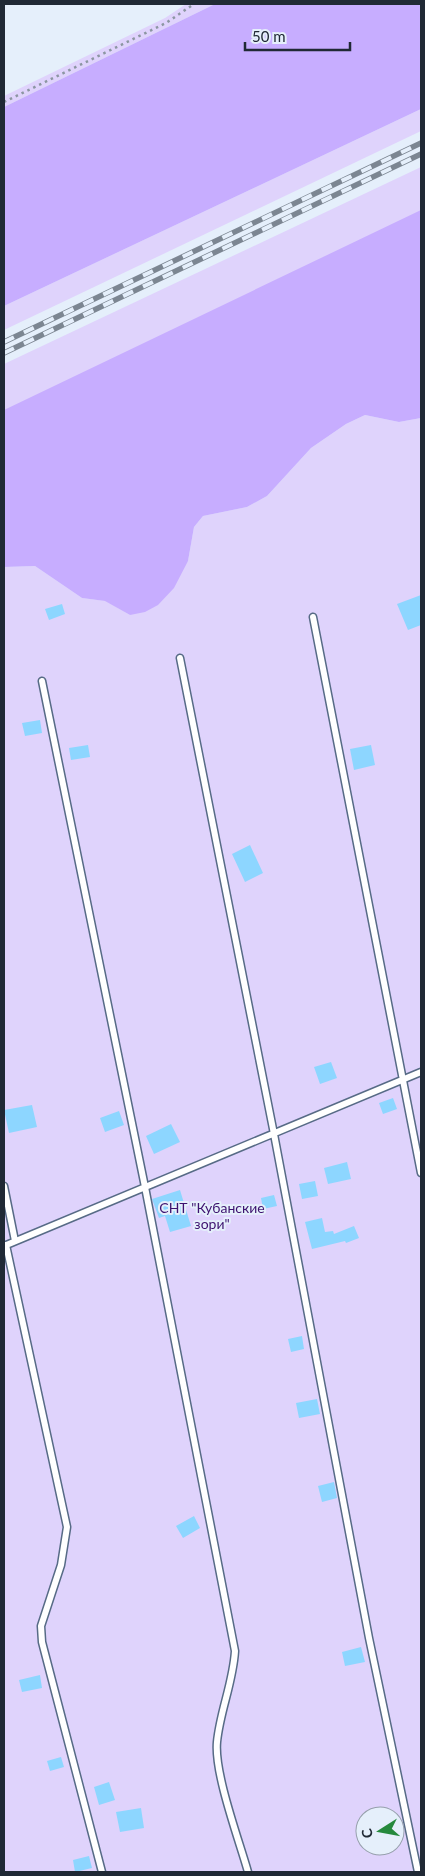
<svg xmlns="http://www.w3.org/2000/svg" width="425" height="1876" font-family="Lato,sans-serif">
<rect width="100%" height="100%" fill="#e5effb"/>
<path fill="#dfd3fc" fill-rule="evenodd" d="M 186,4 L 215,4 L 4,107 L 4,96 L 165,18 Z
M 421,109 L 421,131 L 4,330 L 4,306 Z
M 421,167 L 421,218 L 4,416 L 4,364 Z
M 365,415 L 399,422 L 421,418 L 421,1872 L 4,1872 L 4,567 L 35,566 L 82,598 L 106,601 L 130,615 L 188,561 L 194,527 L 203,516 L 247,507 L 267,496 L 311,448 L 346,424 ZM 365,1816 L 395,1816 L 395,1846 L 365,1846 Z"/>
<path fill="#c7adff" d="M 215,4 L 421,4 L 421,109 L 4,306 L 4,107 Z
M 421,210 L 421,418 L 399,422 L 365,415 L 346,424 L 311,448 L 267,496 L 247,507 L 203,516 L 194,527 L 188,561 L 174,588 L 158,605 L 145,612 L 130,615 L 105,601 L 82,598 L 35,566 L 4,567 L 4,410 Z"/>
<path fill="#8dd6ff" d="M 421,595 L 421,625 L 408,630 L 397,604 Z
M 62,604 L 65,614 L 49,620 L 45,609 Z
M 40,720 L 42,733 L 25,736 L 22,723 Z
M 88,745 L 90,757 L 71,760 L 69,748 Z
M 371,745 L 375,765 L 354,770 L 350,749 Z
M 250,845 L 263,873 L 245,882 L 232,854 Z
M 331,1062 L 337,1078 L 320,1084 L 314,1067 Z
M 393,1098 L 397,1109 L 383,1114 L 379,1103 Z
M 32,1105 L 37,1127 L 9,1133 L 4,1110 Z
M 119,1111 L 124,1125 L 105,1132 L 100,1118 Z
M 171,1124 L 180,1142 L 154,1154 L 146,1136 Z
M 347,1162 L 351,1179 L 328,1184 L 324,1168 Z
M 315,1181 L 318,1196 L 302,1199 L 299,1184 Z
M 180,1190 L 191,1226 L 170,1232 L 165,1216 L 159,1218 L 152,1199 Z
M 274,1195 L 277,1206 L 263,1209 L 261,1198 Z
M 322,1218 L 325,1232 L 333,1231 L 334,1234 L 354,1226 L 359,1238 L 346,1243 L 345,1241 L 312,1249 L 305,1222 Z
M 302,1336 L 304,1349 L 291,1352 L 288,1339 Z
M 317,1399 L 320,1414 L 299,1418 L 296,1403 Z
M 334,1482 L 337,1498 L 322,1502 L 318,1486 Z
M 194,1516 L 200,1528 L 183,1538 L 176,1526 Z
M 361,1647 L 365,1662 L 345,1666 L 342,1652 Z
M 40,1675 L 42,1688 L 22,1692 L 19,1680 Z
M 61,1757 L 64,1767 L 50,1771 L 47,1761 Z
M 109,1782 L 115,1800 L 99,1805 L 94,1787 Z
M 141,1808 L 144,1828 L 120,1832 L 116,1812 Z
M 89,1856 L 92,1868 L 75,1872 L 73,1860 Z"/>
<g fill="none" stroke-linecap="round" stroke-linejoin="round">
<g stroke="#576b86" stroke-width="9">
<path id="lane" d="M 313,617 L 421,1173
M 180,658 L 274,1134 L 369,1638 L 418,1872
M 42,681 L 145,1187 L 235,1651 C 233,1683 220,1711 217,1742 C 214,1773 239,1840 248,1872
M 4,1186 L 15,1241
M 6,1245 L 67,1527 L 61,1565 L 41,1626 L 42,1642 L 102,1872
M 4,1246 L 421,1072"/>
</g>
<path stroke="#8c96a2" stroke-width="2.5" stroke-dasharray="2.5 4" stroke-linecap="butt" d="M 4,102 L 166,23 L 194,4"/>
<use href="#lane" stroke="#fff" stroke-width="6"/>
<g stroke="#7c8692" stroke-width="5.5">
<path id="rail" d="M 4,342 L 421,143
M 4,353 L 421,154"/>
</g>
<use href="#rail" stroke="#e5effb" stroke-width="4" stroke-dasharray="11" stroke-linecap="butt"/>
</g>
<g text-anchor="middle" dominant-baseline="central" stroke-width="4" stroke-linejoin="round" paint-order="stroke">
<g font-size="14" fill="#3d126f" stroke="#e5effb">
<text x="212" y="1207">СНТ "Кубанские<tspan x="212" dy="16">зори"</tspan></text>
</g>
</g>
<rect width="425" height="1876" fill="none" stroke="#202935" stroke-width="10"/>
<g transform="translate(380 1831) rotate(259)"><circle r="24" fill="#e5effb" stroke="#96a0ac"/>
<path d="M0-4L9 19L0 12L-9 19Z" fill="#25893d"/>
<text y="-8" font-size="14" font-weight="bold" text-anchor="middle" fill="#202935">С</text>
</g>
<path d="M245 42v8h105v-8" fill="none" stroke="#202935" stroke-width="2.5"/>
<text x="252" y="42" font-size="15" fill="#202935" stroke="#e5effb" stroke-width="4" paint-order="stroke">50 m</text>
</svg>
